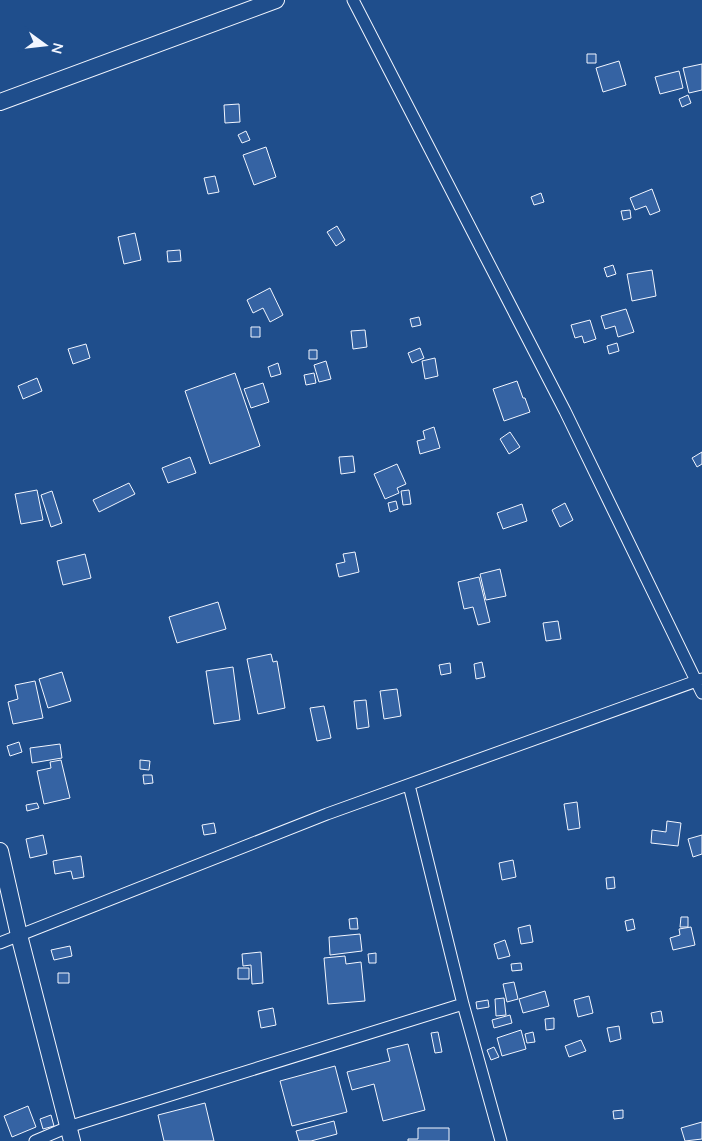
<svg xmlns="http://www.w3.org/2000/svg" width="702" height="1141" font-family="Mulish,sans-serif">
<rect width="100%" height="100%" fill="#1f4e8c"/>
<path fill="#3563a3" stroke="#f2f6ff" d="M 587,54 L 596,54 L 596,63 L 587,63 Z
M 619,61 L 626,85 L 603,92 L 596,68 Z
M 702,64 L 702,90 L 689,93 L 683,68 Z
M 679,71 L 683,88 L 660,94 L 655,77 Z
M 688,95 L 691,103 L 682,107 L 679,99 Z
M 239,104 L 240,122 L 225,123 L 224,105 Z
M 246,131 L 250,140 L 242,143 L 238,135 Z
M 266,147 L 276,177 L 254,185 L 243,155 Z
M 215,176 L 219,192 L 208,194 L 204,178 Z
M 652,189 L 660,211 L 650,215 L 646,206 L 635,210 L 630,198 Z
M 541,193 L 544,202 L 534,205 L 531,197 Z
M 630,210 L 631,218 L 623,220 L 621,211 Z
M 337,226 L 345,240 L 336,246 L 327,232 Z
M 135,233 L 141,260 L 124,264 L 118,237 Z
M 180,250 L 181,261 L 168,262 L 167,251 Z
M 613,265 L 616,274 L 607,277 L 604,268 Z
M 652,270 L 656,296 L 632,301 L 627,274 Z
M 270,288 L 283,315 L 270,322 L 263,308 L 253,313 L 247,300 Z
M 626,309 L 634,332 L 618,337 L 615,326 L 605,329 L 601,316 Z
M 419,317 L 421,325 L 412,327 L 410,319 Z
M 590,320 L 596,339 L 584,343 L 582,336 L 575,338 L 571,325 Z
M 251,327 L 260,327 L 260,337 L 251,337 Z
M 365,330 L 367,347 L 353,349 L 351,331 Z
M 617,343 L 619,351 L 609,354 L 607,346 Z
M 86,344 L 90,358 L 73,364 L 68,349 Z
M 420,348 L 424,358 L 412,363 L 408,353 Z
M 309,350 L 317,350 L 317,359 L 309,359 Z
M 435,358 L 438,376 L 425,379 L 422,361 Z
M 326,361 L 331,379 L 319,382 L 314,365 Z
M 278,363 L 281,374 L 271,377 L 268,367 Z
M 235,373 L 260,446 L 210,464 L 185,391 Z
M 314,373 L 316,383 L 306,385 L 304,375 Z
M 37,378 L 42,391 L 23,399 L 18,386 Z
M 517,381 L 523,398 L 525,398 L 530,412 L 504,421 L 493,389 Z
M 263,383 L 269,402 L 251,408 L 244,389 Z
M 434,427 L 440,448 L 420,454 L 417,441 L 425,439 L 423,431 Z
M 510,432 L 520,447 L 509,454 L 500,439 Z
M 702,452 L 702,464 L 697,467 L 692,458 Z
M 353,456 L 355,472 L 341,474 L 339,457 Z
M 190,457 L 196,473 L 168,483 L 162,468 Z
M 397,464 L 406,484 L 397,488 L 399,493 L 385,499 L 374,474 Z
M 129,483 L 135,494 L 99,512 L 93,500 Z
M 37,490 L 43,520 L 21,524 L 15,494 Z
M 409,490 L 411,504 L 403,505 L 401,491 Z
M 52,491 L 62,523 L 51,527 L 41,495 Z
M 396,501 L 398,509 L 390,512 L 388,503 Z
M 565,503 L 573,520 L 560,527 L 552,510 Z
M 522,504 L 527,521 L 503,529 L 497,513 Z
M 355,552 L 359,572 L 339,577 L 336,564 L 345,562 L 343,554 Z
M 85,554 L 91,578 L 63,585 L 57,561 Z
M 500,569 L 506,596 L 486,600 L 480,574 Z
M 479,577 L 490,622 L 478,625 L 473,607 L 464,609 L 458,582 Z
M 218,602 L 226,629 L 177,643 L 169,617 Z
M 558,621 L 561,639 L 546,641 L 543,623 Z
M 271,654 L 273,662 L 277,661 L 285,708 L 258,714 L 247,659 Z
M 482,662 L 485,677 L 476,679 L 474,664 Z
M 450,663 L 451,673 L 441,675 L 439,665 Z
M 233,667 L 240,720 L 214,724 L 206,671 Z
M 62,672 L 71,701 L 48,708 L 39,679 Z
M 35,681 L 43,718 L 13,724 L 8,702 L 18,699 L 15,685 Z
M 397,689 L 401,716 L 384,719 L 380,691 Z
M 366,700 L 369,727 L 357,729 L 354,701 Z
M 324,706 L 331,738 L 317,741 L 310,708 Z
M 19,742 L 22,752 L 10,756 L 7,746 Z
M 60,744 L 62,758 L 32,763 L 30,748 Z
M 61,760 L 70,798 L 44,804 L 37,771 L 51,768 L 50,762 Z
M 140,760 L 150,761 L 149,770 L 140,769 Z
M 143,775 L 152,775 L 153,783 L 144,784 Z
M 577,802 L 580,828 L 568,830 L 564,804 Z
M 37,803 L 39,808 L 27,811 L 26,805 Z
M 667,821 L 681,823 L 678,846 L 651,843 L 652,830 L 666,832 Z
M 214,823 L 216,833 L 204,835 L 202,825 Z
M 43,835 L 47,854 L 30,858 L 26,839 Z
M 702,835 L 702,854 L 693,857 L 688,839 Z
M 81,856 L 84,877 L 73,879 L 71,871 L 55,874 L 53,861 Z
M 513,860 L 516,877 L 502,880 L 499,863 Z
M 614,877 L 615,888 L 607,889 L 606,878 Z
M 681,917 L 688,917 L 688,927 L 680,927 Z
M 357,918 L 358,929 L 350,929 L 349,919 Z
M 633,919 L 635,929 L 627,931 L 625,921 Z
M 530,925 L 533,942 L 521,944 L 518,928 Z
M 691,927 L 695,945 L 673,950 L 670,938 L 680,935 L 679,929 Z
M 360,934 L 362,951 L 330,955 L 329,937 Z
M 505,940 L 510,956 L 498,959 L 494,944 Z
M 70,946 L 72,956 L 54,960 L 51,950 Z
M 261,952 L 263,983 L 252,984 L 251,965 L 243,966 L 242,954 Z
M 376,953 L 376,963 L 369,963 L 368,954 Z
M 345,956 L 346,964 L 361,962 L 365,1001 L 328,1004 L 324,958 Z
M 521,963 L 522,970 L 512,971 L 511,964 Z
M 238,968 L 249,968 L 249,979 L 238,979 Z
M 58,973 L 69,973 L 69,983 L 58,983 Z
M 514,982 L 518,999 L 507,1002 L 503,984 Z
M 545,991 L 549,1006 L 523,1013 L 519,999 Z
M 589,996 L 593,1013 L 578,1017 L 574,1000 Z
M 504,998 L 506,1015 L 496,1016 L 495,999 Z
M 488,1000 L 489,1007 L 477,1009 L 476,1002 Z
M 273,1008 L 276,1025 L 261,1028 L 258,1011 Z
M 661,1011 L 663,1022 L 653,1023 L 651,1013 Z
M 510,1015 L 512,1023 L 494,1028 L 492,1020 Z
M 554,1018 L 554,1029 L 546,1030 L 545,1019 Z
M 619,1026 L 621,1039 L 610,1042 L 607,1028 Z
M 521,1030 L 526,1049 L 502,1056 L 497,1038 Z
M 438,1032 L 442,1052 L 435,1053 L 431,1033 Z
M 533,1032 L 535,1042 L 527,1043 L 525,1034 Z
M 581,1040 L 586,1051 L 569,1057 L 565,1046 Z
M 408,1044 L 425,1110 L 383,1121 L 374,1084 L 352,1090 L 347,1072 L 390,1061 L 387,1049 Z
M 494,1047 L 499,1057 L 491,1060 L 487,1050 Z
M 335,1066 L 347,1112 L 292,1126 L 280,1081 Z
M 205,1103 L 214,1141 L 164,1141 L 158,1115 Z
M 28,1106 L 36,1127 L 12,1137 L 4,1116 Z
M 623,1110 L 623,1118 L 614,1119 L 613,1111 Z
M 51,1115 L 54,1126 L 43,1129 L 40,1119 Z
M 334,1121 L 337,1134 L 311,1141 L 299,1141 L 296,1131 Z
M 702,1122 L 702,1139 L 685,1141 L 681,1128 Z
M 418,1128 L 449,1128 L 449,1141 L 408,1141 L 408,1139 L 418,1139 Z"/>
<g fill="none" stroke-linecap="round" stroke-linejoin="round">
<g stroke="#f2f6ff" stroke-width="13">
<path id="street" d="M 353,0 L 565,411 L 702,693
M 409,785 L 463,1004 L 501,1141
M 0,943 L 327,814 L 702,679
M 35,1141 L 68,1127 L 463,1004"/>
</g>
<g stroke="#f2f6ff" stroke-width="18">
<path id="secondary" d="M 0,102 L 276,0
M 0,851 L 19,935 L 72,1141"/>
</g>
<use href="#street" stroke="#1f4e8c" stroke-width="11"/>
<use href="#secondary" stroke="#1f4e8c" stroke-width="16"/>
</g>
<g transform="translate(45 45) rotate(105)" stroke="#1f4e8c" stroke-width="4" paint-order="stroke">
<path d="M0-4L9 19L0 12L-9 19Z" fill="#f2f6ff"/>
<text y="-8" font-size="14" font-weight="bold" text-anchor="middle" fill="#f2f6ff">N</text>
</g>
</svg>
